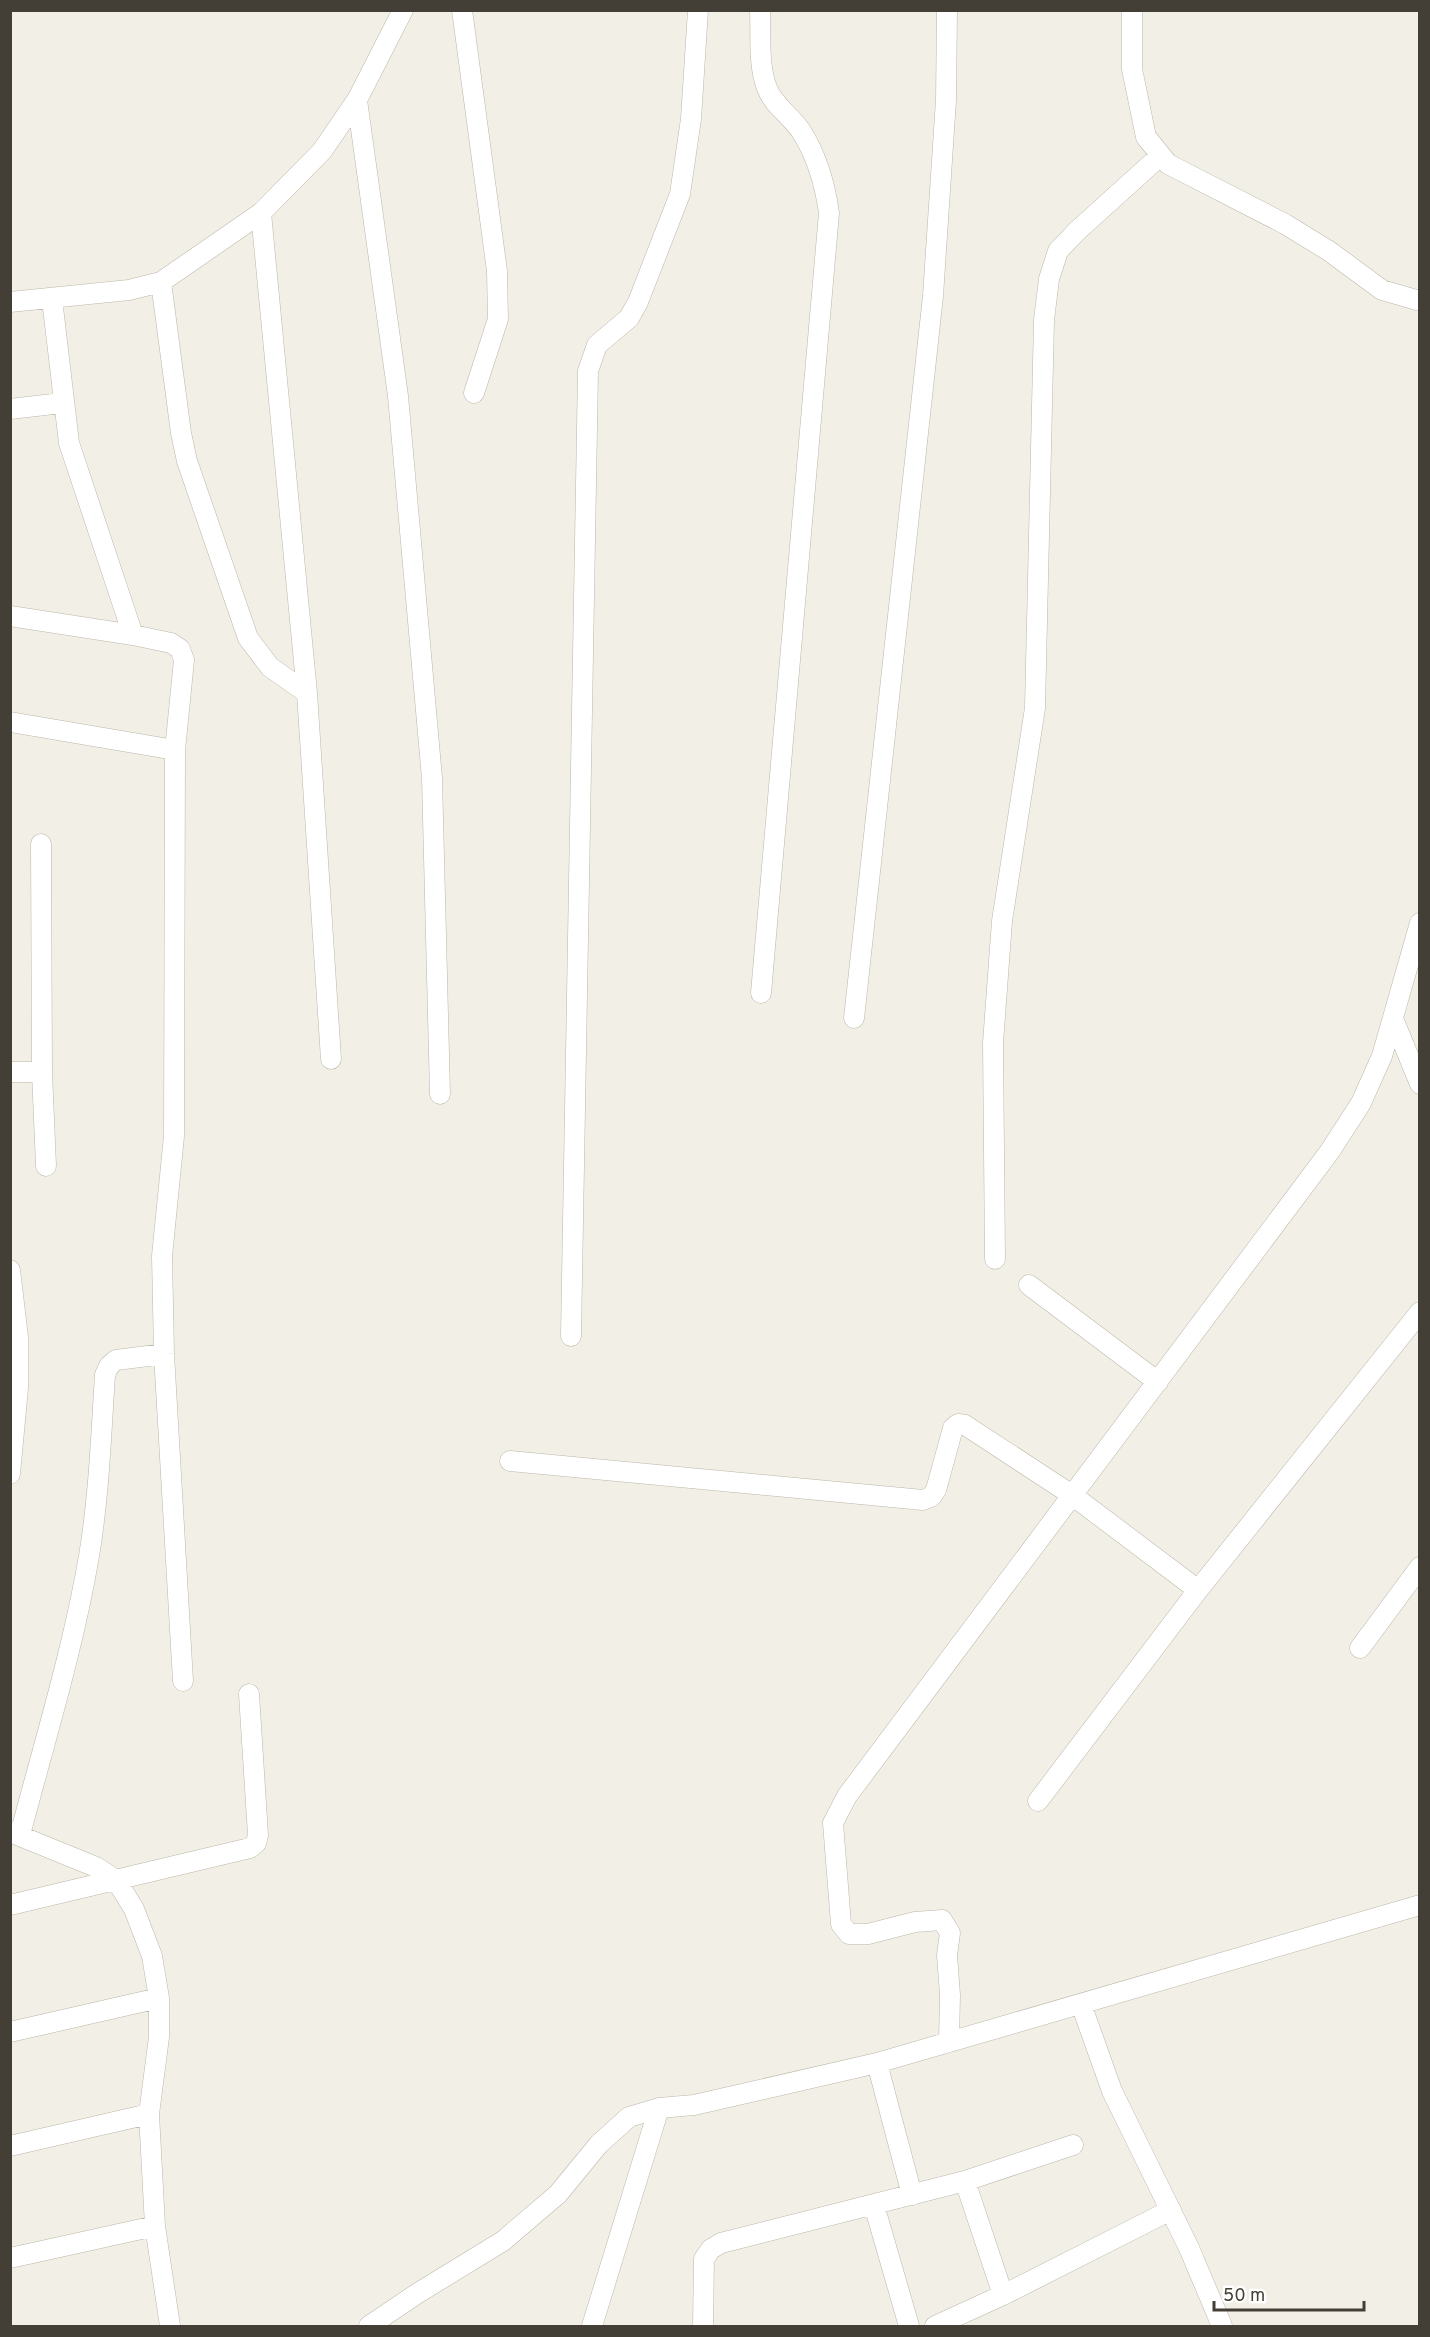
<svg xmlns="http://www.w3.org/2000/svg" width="1430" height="2337" font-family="Overpass,sans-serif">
<rect width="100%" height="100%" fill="#f2efe6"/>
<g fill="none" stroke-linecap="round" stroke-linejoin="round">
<g stroke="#bcb7a9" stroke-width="21">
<path id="minor" d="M 462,10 L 497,271 L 498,319 L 474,393
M 760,10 C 761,35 758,65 767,88 C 773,105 791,116 801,131 C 817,156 825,184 829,213 L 761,993
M 1132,10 L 1132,69 L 1146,137 L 1168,164 L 1285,224 L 1329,251 L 1382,290 L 1420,301
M 357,100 L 398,396 L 432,778 L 440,1094
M 261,213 L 307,693 L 331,1059
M 161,282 L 181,433 L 187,461 L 248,638 L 270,667 L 307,693
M 52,299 L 69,443 L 133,635
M 10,302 L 129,290 L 161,282 L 261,213 L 322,151 L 357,100 L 403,10
M 10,409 L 62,403
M 10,616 L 133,635 L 171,643 L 180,649 L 184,660 L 175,750 L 174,1136 L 162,1256 L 164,1354 L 183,1681
M 10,722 L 175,750
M 41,844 L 42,1072 L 46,1166
M 854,1018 L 933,296 L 946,100 L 947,10
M 1394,1021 L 1420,1084
M 10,1072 L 42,1072
M 995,1259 L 993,1043 L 1002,921 L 1035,708 L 1044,320 L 1049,279 L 1058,251 L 1077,231 L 1160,156
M 10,1270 L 18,1337 L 18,1388 L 10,1474
M 1029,1285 L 1158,1382
M 571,1336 L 588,371 L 597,345 L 629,318 L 638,302 L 680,194 L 691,119 L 698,10
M 510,1461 L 923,1500 L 931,1497 L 936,1490 L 953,1428 L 958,1424 L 965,1425 L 1072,1495 L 1198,1590
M 1360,1648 L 1420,1567
M 1038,1801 L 1198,1590 L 1420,1312
M 10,1832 L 96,1867 L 116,1880 L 134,1909 L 152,1956 L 159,1998 L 159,2037 L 149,2114 L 155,2226 L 170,2326
M 20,1835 C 44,1743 73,1650 89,1556 C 99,1496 101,1436 105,1375 L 109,1366 L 116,1360 L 164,1354
M 10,1905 L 250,1848 L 256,1843 L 258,1835 L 249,1694
M 1081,2004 L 1112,2091 L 1189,2248 L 1222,2326
M 10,2032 L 159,1998
M 949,2042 L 950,1995 L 947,1955 L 950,1933 L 942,1920 L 915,1922 L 868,1934 L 849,1934 L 841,1924 L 833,1823 L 847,1796 L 1330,1151 L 1361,1103 L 1382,1056 L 1420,923
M 877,2063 L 912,2195
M 10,2146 L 149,2114
M 965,2181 L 1003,2295
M 874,2205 L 909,2326
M 10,2258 L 155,2226
M 369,2326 L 418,2293 L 503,2241 L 558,2194 L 599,2144 L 629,2117 L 659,2108 L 694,2105 L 877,2063 L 1420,1905
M 592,2326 L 659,2108
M 703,2326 L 704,2259 L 711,2249 L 721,2243 L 965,2181 L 1073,2145
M 935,2326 L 1003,2295 L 1171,2210"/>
</g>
<use href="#minor" stroke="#fff" stroke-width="20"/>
</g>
<rect width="1430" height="2337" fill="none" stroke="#443f36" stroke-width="24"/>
<path d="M1214 2301v9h150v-9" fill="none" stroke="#443f36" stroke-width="3"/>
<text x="1223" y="2301" font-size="18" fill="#443f36" stroke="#ffffff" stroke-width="4.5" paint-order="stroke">50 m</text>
</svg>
